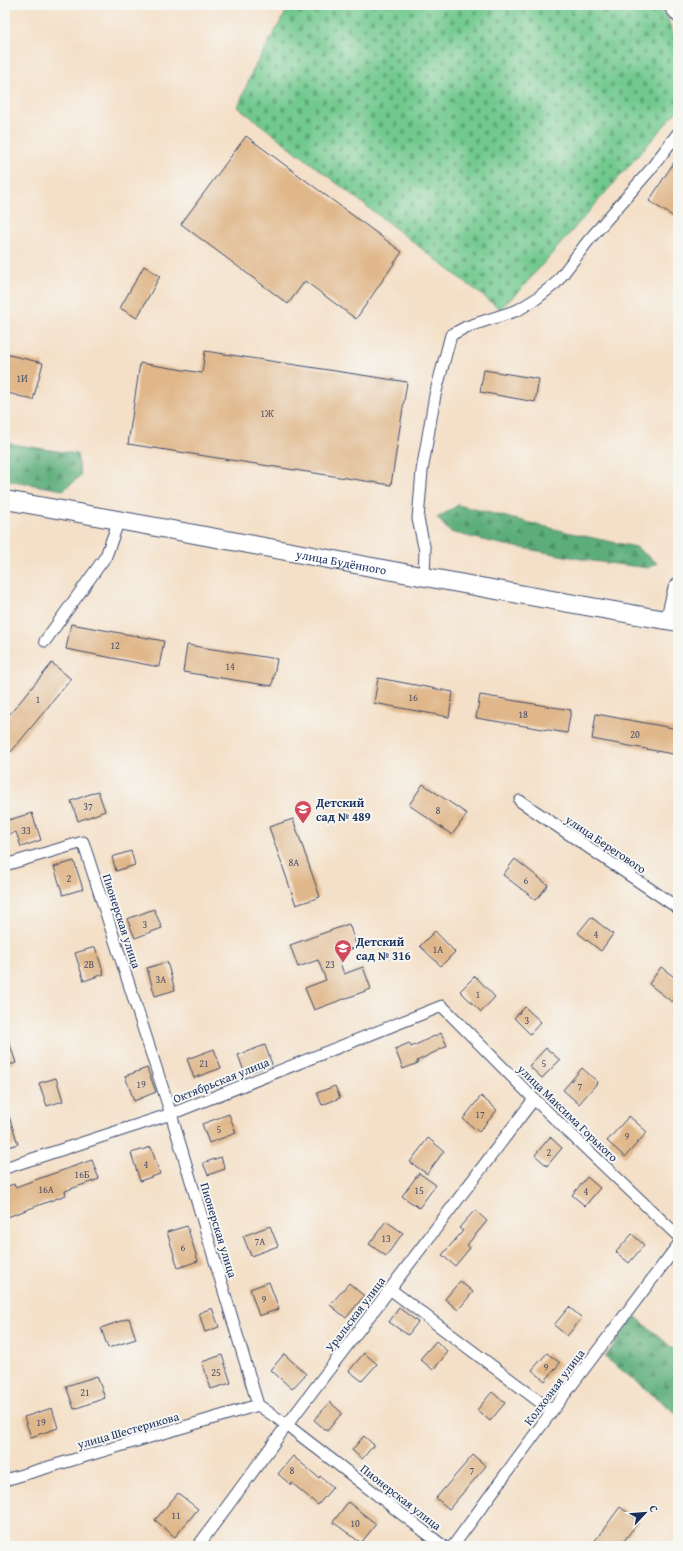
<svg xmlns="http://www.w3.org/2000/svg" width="683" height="1551" font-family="'Gentium Book Plus',serif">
<defs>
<pattern id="forest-firs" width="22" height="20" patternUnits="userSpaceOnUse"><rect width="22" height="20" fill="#5cad79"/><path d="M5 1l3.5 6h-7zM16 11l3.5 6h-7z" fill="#4b8d66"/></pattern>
<pattern id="cemetery-stones" width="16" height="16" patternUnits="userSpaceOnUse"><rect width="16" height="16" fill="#71c98e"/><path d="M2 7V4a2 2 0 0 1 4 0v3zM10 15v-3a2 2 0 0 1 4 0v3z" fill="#5ca477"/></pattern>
</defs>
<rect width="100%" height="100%" fill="#f6f6f2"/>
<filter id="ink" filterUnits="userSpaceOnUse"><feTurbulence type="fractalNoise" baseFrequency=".025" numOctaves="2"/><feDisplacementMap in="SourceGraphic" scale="8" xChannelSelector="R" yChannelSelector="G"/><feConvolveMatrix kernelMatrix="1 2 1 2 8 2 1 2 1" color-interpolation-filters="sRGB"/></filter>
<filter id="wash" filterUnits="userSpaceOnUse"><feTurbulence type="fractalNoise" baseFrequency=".012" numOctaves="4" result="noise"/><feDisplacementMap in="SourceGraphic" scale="16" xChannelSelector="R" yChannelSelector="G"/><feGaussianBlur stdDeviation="0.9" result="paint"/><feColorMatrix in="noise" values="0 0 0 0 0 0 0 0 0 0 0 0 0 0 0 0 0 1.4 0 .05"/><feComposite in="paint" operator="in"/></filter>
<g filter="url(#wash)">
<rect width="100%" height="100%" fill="#f4e0c8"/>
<path fill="url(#forest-firs)" stroke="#3c6e6c" d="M 5,443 L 77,454 L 81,476 L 63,490 L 5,480 Z
M 458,505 L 575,534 L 636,547 L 657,563 L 648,568 L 592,561 L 495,543 L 450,532 L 437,518 Z
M 635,1316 L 678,1353 L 678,1415 L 605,1357 Z"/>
<path fill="url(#cemetery-stones)" stroke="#467c76" d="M 290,5 L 654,5 L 667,17 L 678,48 L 678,110 L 520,290 L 500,309 L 238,107 L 253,70 Z"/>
<g id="blocks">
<path fill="#e0b78a" d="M 246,136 L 402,252 L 356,319 L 305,281 L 288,304 L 181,224 Z
M 678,156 L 678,210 L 674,217 L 649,201 Z
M 144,266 L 160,276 L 137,318 L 120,308 Z
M 205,351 L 407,382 L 391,485 L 128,444 L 140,363 L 202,373 Z
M 5,354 L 43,363 L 33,400 L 5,392 Z
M 484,370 L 539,379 L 535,402 L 480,392 Z
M 71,624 L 164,641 L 159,667 L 66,649 Z
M 187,645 L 277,659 L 272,686 L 183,672 Z
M 52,663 L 71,679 L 11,752 L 5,747 L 5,720 Z
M 378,678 L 453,692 L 449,717 L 374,703 Z
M 480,695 L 571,710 L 567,733 L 476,718 Z
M 596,714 L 678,729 L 678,755 L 592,739 Z
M 423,784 L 467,814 L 452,835 L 409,805 Z
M 98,791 L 105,811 L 78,821 L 71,801 Z
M 32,813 L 41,840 L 21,847 L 16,832 L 5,836 L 5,821 Z
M 293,819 L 320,897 L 296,905 L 269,827 Z
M 131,851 L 135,865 L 116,871 L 112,857 Z
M 515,859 L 548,885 L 536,900 L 503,875 Z
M 74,861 L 83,889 L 63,895 L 54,867 Z
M 154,909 L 162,928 L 135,938 L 127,919 Z
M 591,917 L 613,934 L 601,951 L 578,933 Z
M 349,924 L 357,947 L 337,954 L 344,974 L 363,967 L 371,989 L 314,1010 L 305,988 L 326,980 L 318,960 L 298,967 L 290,945 Z
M 435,931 L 455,952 L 441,966 L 420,946 Z
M 95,947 L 104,974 L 84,981 L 75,953 Z
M 167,962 L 175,990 L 155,996 L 147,968 Z
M 661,967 L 678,980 L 678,993 L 672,1002 L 649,984 Z
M 475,976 L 495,997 L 481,1012 L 460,991 Z
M 525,1007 L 541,1022 L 530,1034 L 514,1018 Z
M 441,1033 L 447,1046 L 417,1061 L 418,1063 L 403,1069 L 395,1049 L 409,1043 L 411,1047 Z
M 5,1035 L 7,1035 L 16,1063 L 5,1066 Z
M 265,1045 L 272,1064 L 245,1074 L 238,1055 Z
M 546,1048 L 560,1060 L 542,1078 L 529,1066 Z
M 214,1049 L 221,1068 L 194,1078 L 187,1059 Z
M 147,1068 L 156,1092 L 134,1101 L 125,1076 Z
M 582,1068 L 598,1082 L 579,1104 L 563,1090 Z
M 56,1078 L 63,1101 L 47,1106 L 39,1083 Z
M 335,1086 L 340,1098 L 322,1105 L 317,1093 Z
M 481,1096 L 497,1110 L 479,1132 L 463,1119 Z
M 7,1110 L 18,1144 L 5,1148 L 5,1111 Z
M 229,1114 L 236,1133 L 209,1143 L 202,1124 Z
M 629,1116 L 647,1132 L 625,1157 L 607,1141 Z
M 550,1137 L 562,1148 L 547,1166 L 535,1155 Z
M 428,1138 L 444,1151 L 427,1174 L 410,1162 Z
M 151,1147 L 160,1174 L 140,1181 L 131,1153 Z
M 221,1157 L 225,1169 L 208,1175 L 203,1163 Z
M 92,1160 L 99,1179 L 65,1191 L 66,1195 L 5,1218 L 5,1187 L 14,1184 L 15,1187 Z
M 419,1173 L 436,1185 L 419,1208 L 402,1196 Z
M 587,1177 L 600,1188 L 585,1206 L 572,1195 Z
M 475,1210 L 487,1221 L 467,1245 L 470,1248 L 455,1266 L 442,1255 L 463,1231 L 459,1228 Z
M 386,1221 L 403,1233 L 386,1256 L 369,1244 Z
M 187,1226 L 198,1261 L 178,1268 L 167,1232 Z
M 270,1226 L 278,1246 L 251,1256 L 243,1236 Z
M 632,1234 L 644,1245 L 629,1263 L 616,1252 Z
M 460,1281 L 473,1292 L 458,1310 L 445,1299 Z
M 269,1282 L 279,1309 L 259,1316 L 250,1289 Z
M 349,1283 L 364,1296 L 346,1318 L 330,1305 Z
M 569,1307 L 582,1318 L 567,1336 L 554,1325 Z
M 212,1308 L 219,1327 L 205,1332 L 199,1313 Z
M 399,1308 L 418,1322 L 408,1335 L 389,1322 Z
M 129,1318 L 136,1339 L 108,1348 L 101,1328 Z
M 436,1341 L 448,1352 L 433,1370 L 420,1359 Z
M 364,1353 L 377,1364 L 362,1381 L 349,1371 Z
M 547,1353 L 560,1363 L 545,1381 L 532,1370 Z
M 284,1354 L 306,1374 L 292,1389 L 271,1370 Z
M 222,1355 L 231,1383 L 211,1389 L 202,1362 Z
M 97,1376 L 105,1398 L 74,1409 L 66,1386 Z
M 492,1392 L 505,1403 L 490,1421 L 477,1410 Z
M 330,1402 L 342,1413 L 327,1431 L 314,1420 Z
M 52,1408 L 58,1428 L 31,1437 L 24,1417 Z
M 364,1436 L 374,1445 L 362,1459 L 352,1450 Z
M 473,1455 L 486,1466 L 449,1509 L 436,1498 Z
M 293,1456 L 319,1478 L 320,1476 L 333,1487 L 318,1505 L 292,1483 L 291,1485 L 278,1474 Z
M 178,1493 L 198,1509 L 175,1537 L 155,1520 Z
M 348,1502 L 376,1524 L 361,1543 L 333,1522 Z
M 620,1507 L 639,1521 L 620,1546 L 591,1546 Z"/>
</g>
</g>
<g filter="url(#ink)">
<use href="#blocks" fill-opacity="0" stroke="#3c4a6e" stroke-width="1"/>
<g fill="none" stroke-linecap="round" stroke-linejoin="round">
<g stroke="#3c4a6e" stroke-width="13">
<path id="minor" d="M 668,5 L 678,17
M 424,577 L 425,551 L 418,519 L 422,471 L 435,395 L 451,335 L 466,327 L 518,310 L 536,299 L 556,283 L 588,241 L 650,170 L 678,133
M 666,620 L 674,588 L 678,583
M 45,641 L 106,556 L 119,520
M 520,801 L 678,908
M 5,865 L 83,842 L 171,1114 L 258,1405 L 287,1425 L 443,1546
M 5,1168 L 171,1114 L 442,1006 L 534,1099 L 678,1236
M 390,1289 L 552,1411
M 5,1480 L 258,1405
M 198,1546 L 287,1425 L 534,1099
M 453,1546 L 552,1411 L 678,1245"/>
</g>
<g stroke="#3c4a6e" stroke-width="20">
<g id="primary">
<path id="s1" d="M 5,500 C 230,539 453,584 678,622"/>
</g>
</g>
<use href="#minor" stroke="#fff" stroke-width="11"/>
<use href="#primary" stroke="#fff" stroke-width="18"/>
</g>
</g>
<defs>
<g id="school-pin" transform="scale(0.9)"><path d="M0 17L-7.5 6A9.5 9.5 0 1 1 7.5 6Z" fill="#d1495b" stroke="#f6f6f2"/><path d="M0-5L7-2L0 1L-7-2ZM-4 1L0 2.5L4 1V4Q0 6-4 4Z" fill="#fff"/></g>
</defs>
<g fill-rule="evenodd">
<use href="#school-pin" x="303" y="809"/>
<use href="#school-pin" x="343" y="948"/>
</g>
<g text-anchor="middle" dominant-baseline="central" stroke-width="4" stroke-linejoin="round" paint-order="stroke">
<g font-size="10" fill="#4c5169">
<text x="22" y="378">1И</text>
<text x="267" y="413">1Ж</text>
<text x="115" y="645">12</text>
<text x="230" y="666">14</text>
<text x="413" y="697">16</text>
<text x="38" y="699">1</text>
<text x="523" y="714">18</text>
<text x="635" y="734">20</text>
<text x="88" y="806">37</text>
<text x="438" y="810">8</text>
<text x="26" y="830">33</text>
<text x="294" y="862">8А</text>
<text x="69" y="878">2</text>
<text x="526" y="880">6</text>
<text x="145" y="924">3</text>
<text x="596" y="934">4</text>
<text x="438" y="949">1А</text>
<text x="89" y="964">2В</text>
<text x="330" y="964">23</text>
<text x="161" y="979">3А</text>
<text x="478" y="994">1</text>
<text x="527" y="1020">3</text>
<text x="204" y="1063">21</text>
<text x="544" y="1063">5</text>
<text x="141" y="1084">19</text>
<text x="580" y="1086">7</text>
<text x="480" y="1114">17</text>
<text x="219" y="1129">5</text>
<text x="627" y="1136">9</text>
<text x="549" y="1152">2</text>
<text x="146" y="1164">4</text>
<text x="82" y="1174">16Б</text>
<text x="46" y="1189">16А</text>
<text x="419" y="1190">15</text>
<text x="586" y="1191">4</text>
<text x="386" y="1238">13</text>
<text x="260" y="1241">7А</text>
<text x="183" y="1247">6</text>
<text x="264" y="1299">9</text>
<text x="546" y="1367">9</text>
<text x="216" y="1372">25</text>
<text x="85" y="1392">21</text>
<text x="41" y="1422">19</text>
<text x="292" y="1470">8</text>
<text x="472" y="1470">7</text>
<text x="176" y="1515">11</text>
<text x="355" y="1523">10</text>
</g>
<g font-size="12" fill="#1b2f5e" stroke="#f6f6f2">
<text stroke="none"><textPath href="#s1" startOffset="342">улица Будённого</textPath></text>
<text transform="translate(606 844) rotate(34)">улица Берегового</text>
<text transform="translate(122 921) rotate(72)">Пионерская улица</text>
<text transform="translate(221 1080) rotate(-22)">Октябрьская улица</text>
<text transform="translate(568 1113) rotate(44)">улица Максима Горького</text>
<text transform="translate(219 1230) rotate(73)">Пионерская улица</text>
<text transform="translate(355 1314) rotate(-53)">Уральская улица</text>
<text transform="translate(554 1387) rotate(-53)">Колхозная улица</text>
<text transform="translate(128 1430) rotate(-16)">улица Шестерикова</text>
<text transform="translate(401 1497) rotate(38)">Пионерская улица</text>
</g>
<g font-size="12" font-weight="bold" fill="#1b2f5e" stroke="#f6f6f2" text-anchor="start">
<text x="316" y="802">Детский<tspan x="316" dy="14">сад № 489</tspan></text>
<text x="356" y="941">Детский<tspan x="356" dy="14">сад № 316</tspan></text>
</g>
</g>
<rect width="683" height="1551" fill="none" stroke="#f6f6f2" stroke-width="20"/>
<g transform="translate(645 1513) rotate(64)" stroke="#f6f6f2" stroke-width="3" paint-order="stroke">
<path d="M0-3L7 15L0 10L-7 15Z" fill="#1b2f5e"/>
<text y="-6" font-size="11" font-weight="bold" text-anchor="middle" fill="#1b2f5e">С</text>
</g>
</svg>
